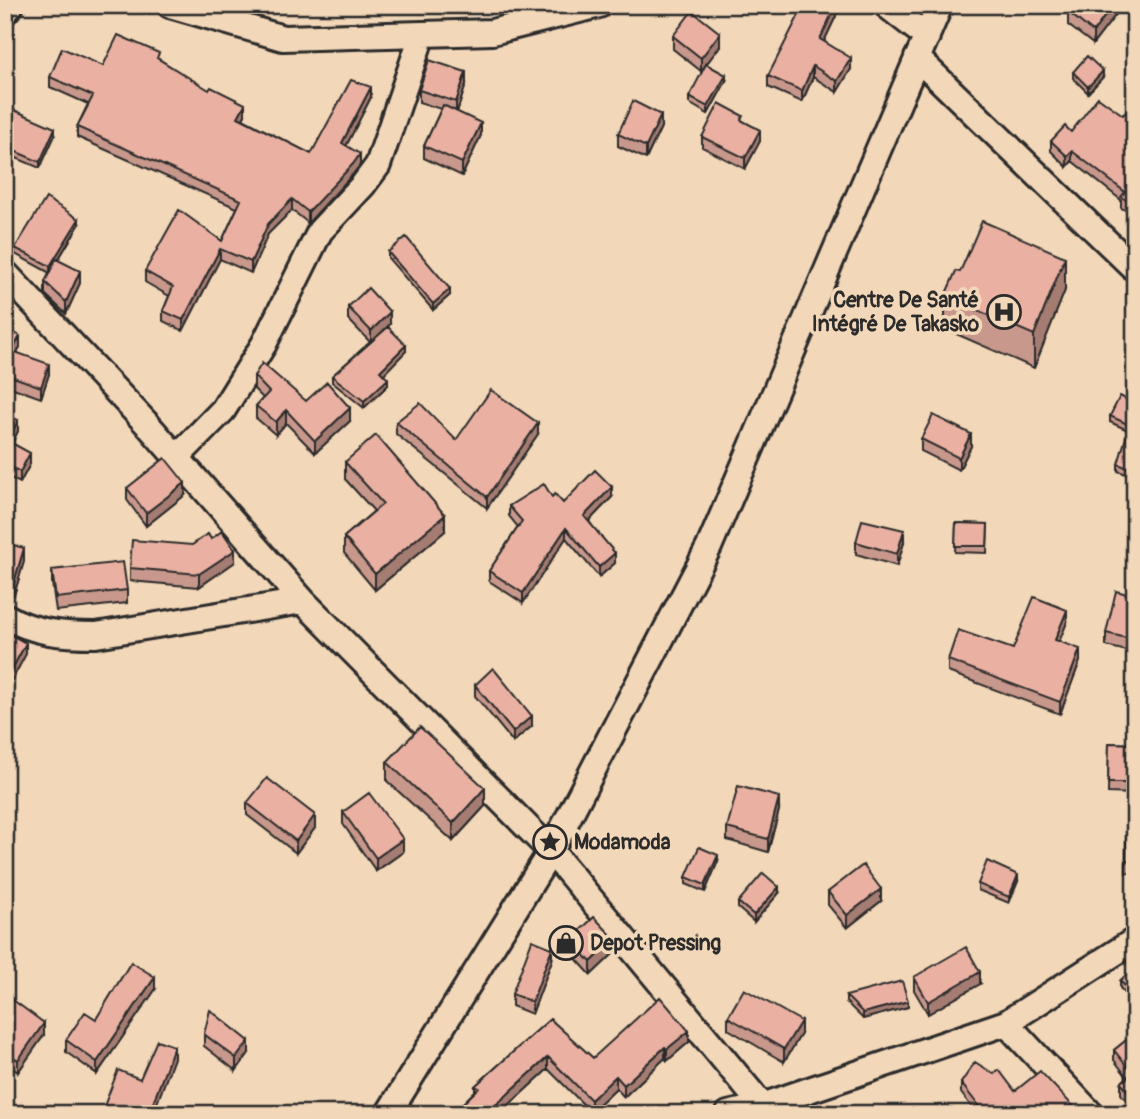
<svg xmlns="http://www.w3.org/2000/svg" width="1140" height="1119" font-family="Pangolin,sans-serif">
<rect width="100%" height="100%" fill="#f2d7b9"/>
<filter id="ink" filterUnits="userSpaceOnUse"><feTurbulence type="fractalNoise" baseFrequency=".0143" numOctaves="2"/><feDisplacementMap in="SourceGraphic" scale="14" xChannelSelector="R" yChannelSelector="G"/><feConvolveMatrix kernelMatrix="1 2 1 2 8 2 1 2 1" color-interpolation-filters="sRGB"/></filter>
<g filter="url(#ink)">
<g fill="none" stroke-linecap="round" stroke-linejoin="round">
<g stroke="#2b2b2b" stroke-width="30">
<path id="street" d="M 170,5 L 283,38 L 492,32 L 599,5
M 886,5 L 927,37
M 5,12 L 11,5
M 917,58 L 1135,269
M 5,273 L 148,425 L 303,601 L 551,851 L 769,1114
M 177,457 L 223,410 L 264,344 L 320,231 L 363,185 L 378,165 L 422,35
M 5,616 C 34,633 63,635 96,635 L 303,601
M 1006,1023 L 1091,1114
M 388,1114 L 551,851 L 709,547 L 940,5
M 728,1114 L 762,1106 L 1006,1023 L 1135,940"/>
</g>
<use href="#street" stroke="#f2d7b9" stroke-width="24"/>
</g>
<path fill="#c9988c" stroke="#2b2b2b" stroke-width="2" d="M 1073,5 L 1123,5 L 1093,44 L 1068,25 L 1068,12 Z
M 836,16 L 824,41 L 851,69 L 837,92 L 813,77 L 802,102 L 768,87 L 768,76 Z
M 673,36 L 720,46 L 701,71 L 673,49 Z
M 159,59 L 245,115 L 243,119 L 311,154 L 371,97 L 346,146 L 360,165 L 353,174 L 308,223 L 292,210 L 268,234 L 251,273 L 220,259 L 183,331 L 163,321 L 163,311 L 169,296 L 145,282 L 145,271 L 222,241 L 237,208 L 77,137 L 77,127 L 88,104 L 50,87 L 50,77 L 103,66 Z
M 1073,72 L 1103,77 L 1088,93 L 1073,78 Z
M 726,81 L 708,114 L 689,103 L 689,97 Z
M 466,84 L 457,112 L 481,135 L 462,176 L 424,158 L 424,146 L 441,109 L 419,102 L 419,90 Z
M 1135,103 L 1135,215 L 1121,208 L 1121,200 L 1072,161 L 1067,167 L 1051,151 L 1051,141 L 1071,132 L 1123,115 Z
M 5,106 L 55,135 L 40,168 L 14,157 L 14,163 L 5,184 L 5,163 L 12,156 L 5,154 Z
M 743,121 L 760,141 L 745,169 L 702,147 L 702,137 Z
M 661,127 L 646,159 L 618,146 L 618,134 Z
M 79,225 L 58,260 L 80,283 L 66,314 L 45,294 L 45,282 L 50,273 L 15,254 L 15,248 Z
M 388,252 L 450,295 L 433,310 L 388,258 Z
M 960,272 L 1065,290 L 1034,368 L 945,329 L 945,296 Z
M 348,307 L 390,324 L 388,327 L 406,351 L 383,374 L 388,385 L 364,408 L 332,382 L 332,376 L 370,342 L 348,319 Z
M 5,327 L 20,347 L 17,352 L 49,374 L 41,398 L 5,385 Z
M 254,376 L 306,401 L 350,421 L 315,453 L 286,423 L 276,435 L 256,418 L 256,406 L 263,398 L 254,389 Z
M 1135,404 L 1134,433 L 1110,422 L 1110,416 Z
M 5,414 L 18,431 L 12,443 L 30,464 L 20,483 L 5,475 Z
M 396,422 L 456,440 L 538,434 L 487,508 L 396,434 Z
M 1135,437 L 1135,477 L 1118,471 L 1118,464 Z
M 921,439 L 971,446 L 959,470 L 921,451 Z
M 345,462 L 445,531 L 375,590 L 344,553 L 344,537 L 374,511 L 345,479 Z
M 127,488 L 185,495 L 146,526 L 127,500 Z
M 612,497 L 589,521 L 615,563 L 599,577 L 566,538 L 523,603 L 489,581 L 489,571 L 518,527 L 509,516 L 509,506 L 563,503 Z
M 956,523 L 988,524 L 987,553 L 955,552 Z
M 211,539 L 235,562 L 199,587 L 130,581 L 130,568 Z
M 856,542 L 904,542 L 897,566 L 856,554 Z
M 5,543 L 24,561 L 14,595 L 5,592 Z
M 52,570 L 127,590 L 127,603 L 56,611 L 52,583 Z
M 1135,596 L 1135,653 L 1106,646 L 1106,633 Z
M 1067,622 L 1059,641 L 1080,661 L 1060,714 L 948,672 L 948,660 L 1013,649 Z
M 475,685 L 532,726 L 513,742 L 475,696 Z
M 1109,743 L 1135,744 L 1135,794 L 1108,793 Z
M 387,762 L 485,806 L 453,841 L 387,781 Z
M 247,803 L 315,828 L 296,853 L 247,815 Z
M 779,810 L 768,852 L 727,840 L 727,828 Z
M 343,812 L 403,852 L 376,871 L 343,824 Z
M 1127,825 L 1135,826 L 1135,873 L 1126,873 Z
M 718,861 L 705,892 L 686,884 L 686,877 Z
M 1018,881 L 1009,903 L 978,890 L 978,884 Z
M 828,892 L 881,901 L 847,928 L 828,905 Z
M 779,893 L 754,922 L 738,908 L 738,902 Z
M 570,940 L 615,952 L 591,975 L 570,952 Z
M 552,960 L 532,1014 L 512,1006 L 512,994 Z
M 1135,966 L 1135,1003 L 1120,988 L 1120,981 Z
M 914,977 L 980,984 L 928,1014 L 914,990 Z
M 155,990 L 97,1074 L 66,1052 L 66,1040 L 96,1019 Z
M 846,996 L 908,1007 L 863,1019 L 846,1002 Z
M 5,1011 L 44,1035 L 18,1072 L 5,1063 Z
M 728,1017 L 801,1034 L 784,1062 L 728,1029 Z
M 550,1019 L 593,1058 L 689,1042 L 667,1061 L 665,1058 L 624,1097 L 616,1088 L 591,1112 L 548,1069 L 499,1114 L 457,1114 L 457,1109 L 475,1091 L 475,1086 Z
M 1135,1033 L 1135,1114 L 1133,1114 L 1133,1109 L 1121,1094 L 1121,1083 L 1127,1077 L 1114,1060 L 1114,1050 Z
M 204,1034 L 249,1053 L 236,1071 L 204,1046 Z
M 961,1083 L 1015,1091 L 1073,1114 L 977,1114 L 961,1093 Z"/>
<path fill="#a47c72" stroke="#2b2b2b" stroke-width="2" d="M 836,5 L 836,16 L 820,50 L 820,39 Z
M 1113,5 L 1123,5 L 1093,44 L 1093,32 Z
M 720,33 L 720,46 L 701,71 L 701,58 Z
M 851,58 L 851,69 L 837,92 L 837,81 Z
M 813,66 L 813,77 L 802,102 L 802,91 Z
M 1103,71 L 1103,77 L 1088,93 L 1088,87 Z
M 466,72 L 466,84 L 456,115 L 456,102 Z
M 726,75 L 726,81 L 708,114 L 708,107 Z
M 371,87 L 371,97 L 342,154 L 342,143 Z
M 245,104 L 245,115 L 238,127 L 238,117 Z
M 661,115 L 661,127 L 646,159 L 646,147 Z
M 481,123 L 481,135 L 462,176 L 462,163 Z
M 55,128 L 55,135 L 40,168 L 40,162 Z
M 760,130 L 760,141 L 745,169 L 745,158 Z
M 1072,151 L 1072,161 L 1067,167 L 1067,156 Z
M 14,154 L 14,163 L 5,184 L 5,175 Z
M 360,154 L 360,165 L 353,174 L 308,223 L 308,212 Z
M 292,199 L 292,210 L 268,234 L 251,273 L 251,262 L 268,224 Z
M 79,219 L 79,225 L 50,273 L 50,266 Z
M 220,249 L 220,259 L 183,331 L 183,320 Z
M 1065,257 L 1065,290 L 1034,368 L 1034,335 Z
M 80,271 L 80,283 L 66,314 L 66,302 Z
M 450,289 L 450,295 L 433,310 L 433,304 Z
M 390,312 L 390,324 L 371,343 L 371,331 Z
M 20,336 L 20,347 L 12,361 L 12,351 Z
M 406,345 L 406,351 L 380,378 L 380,371 Z
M 49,364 L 49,374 L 41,398 L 41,387 Z
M 388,379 L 388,385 L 364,408 L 364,401 Z
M 350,408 L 350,421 L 315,453 L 315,441 Z
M 286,410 L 286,423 L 276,435 L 276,422 Z
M 18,420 L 18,431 L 8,452 L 8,441 Z
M 538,423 L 538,434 L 487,508 L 487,497 Z
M 971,434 L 971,446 L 959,470 L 959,458 Z
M 30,453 L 30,464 L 20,483 L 20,472 Z
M 185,483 L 185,495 L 146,526 L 146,513 Z
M 612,487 L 612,497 L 584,526 L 584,516 Z
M 445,515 L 445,531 L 375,590 L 375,574 Z
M 566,528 L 566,538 L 523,603 L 523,593 Z
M 904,530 L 904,542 L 897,566 L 897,554 Z
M 24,548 L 24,561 L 14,595 L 14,582 Z
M 235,550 L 235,562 L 199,587 L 199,574 Z
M 615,553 L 615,563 L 599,577 L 599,567 Z
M 1067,610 L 1067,622 L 1055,652 L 1055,640 Z
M 26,643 L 26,654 L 5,693 L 5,682 Z
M 1080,649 L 1080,661 L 1060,714 L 1060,702 Z
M 532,716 L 532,726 L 513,742 L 513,732 Z
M 485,788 L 485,806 L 453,841 L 453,823 Z
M 779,797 L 779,810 L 768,852 L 768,839 Z
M 315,815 L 315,828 L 296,853 L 296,841 Z
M 403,839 L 403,852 L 376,871 L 376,858 Z
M 718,855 L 718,861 L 705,892 L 705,885 Z
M 1018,875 L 1018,881 L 1009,903 L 1009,897 Z
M 779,887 L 779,893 L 754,922 L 754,915 Z
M 881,889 L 881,901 L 847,928 L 847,915 Z
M 615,939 L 615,952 L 591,975 L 591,962 Z
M 552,948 L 552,960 L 532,1014 L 532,1002 Z
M 980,972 L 980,984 L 928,1014 L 928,1002 Z
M 155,977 L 155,990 L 97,1074 L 97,1062 Z
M 908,1001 L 908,1007 L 863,1019 L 863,1013 Z
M 801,1021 L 801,1034 L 784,1062 L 784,1049 Z
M 44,1023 L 44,1035 L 18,1072 L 18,1060 Z
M 689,1031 L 689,1042 L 667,1061 L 667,1049 Z
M 249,1041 L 249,1053 L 236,1071 L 236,1058 Z
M 174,1046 L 174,1058 L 153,1114 L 149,1114 Z
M 665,1047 L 665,1058 L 624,1097 L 624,1085 Z
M 548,1057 L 548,1069 L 499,1114 L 486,1114 Z
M 616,1076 L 616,1088 L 591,1112 L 591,1100 Z
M 1073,1106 L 1073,1114 L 1062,1114 Z"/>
<path fill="#eab1a3" stroke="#2b2b2b" stroke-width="2" d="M 804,5 L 836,5 L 820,39 L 851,58 L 837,81 L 813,66 L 802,91 L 768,76 Z
M 1073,5 L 1113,5 L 1093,32 L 1068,12 Z
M 692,11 L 720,33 L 701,58 L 673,36 Z
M 118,35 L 159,53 L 157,58 L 209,90 L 211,87 L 245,104 L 238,117 L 311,154 L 351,80 L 371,87 L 342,143 L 360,154 L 353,164 L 308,212 L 292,199 L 268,224 L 251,262 L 220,249 L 183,320 L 163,311 L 173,287 L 145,271 L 179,210 L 222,241 L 241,200 L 77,127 L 93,96 L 50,77 L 62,48 L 103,66 Z
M 1087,56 L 1103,71 L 1088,87 L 1073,72 Z
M 429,60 L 466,72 L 456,102 L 419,90 Z
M 706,64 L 726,75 L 708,107 L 689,97 Z
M 1098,97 L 1123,115 L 1135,103 L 1135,205 L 1121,197 L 1125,192 L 1072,151 L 1067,156 L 1051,141 L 1065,126 L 1071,132 Z
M 633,101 L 661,115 L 646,147 L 618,134 Z
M 719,103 L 743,116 L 741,120 L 760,130 L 745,158 L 702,137 Z
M 443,105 L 481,123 L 462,163 L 424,146 Z
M 5,106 L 55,128 L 40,162 L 5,147 Z
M 14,154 L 5,175 L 5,163 Z
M 46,198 L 79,219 L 50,266 L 15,248 Z
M 982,221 L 1065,257 L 1034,335 L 945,296 L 956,271 L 960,272 Z
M 406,237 L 450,289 L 433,304 L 388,252 Z
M 56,259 L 80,271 L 66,302 L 45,282 Z
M 368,288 L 390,312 L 371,331 L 348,307 Z
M 5,327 L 20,336 L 12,351 L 49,364 L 41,387 L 5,374 Z
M 388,327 L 406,345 L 380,371 L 388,379 L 364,401 L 332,376 Z
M 262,363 L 306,401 L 327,382 L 350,408 L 315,441 L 286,410 L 276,422 L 256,406 L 269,392 L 254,376 Z
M 491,390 L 538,423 L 487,497 L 396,422 L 420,403 L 456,440 Z
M 1120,396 L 1135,404 L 1134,427 L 1110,416 Z
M 5,414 L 18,420 L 8,441 L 30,453 L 20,472 L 5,464 Z
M 933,415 L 971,434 L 959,458 L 921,439 Z
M 1127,434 L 1135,437 L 1135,471 L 1118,464 Z
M 376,435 L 445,515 L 375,574 L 344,537 L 383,504 L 345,462 Z
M 165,458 L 185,483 L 146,513 L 127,488 Z
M 595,470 L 612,487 L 584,516 L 615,553 L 599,567 L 566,528 L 523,593 L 489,571 L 522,521 L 509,506 L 544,484 L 552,497 L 555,494 L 563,503 Z
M 862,520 L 904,530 L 897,554 L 856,542 Z
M 956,523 L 988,524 L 987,546 L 955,546 Z
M 222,531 L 235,550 L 199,574 L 130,568 L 132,540 L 192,545 L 208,534 L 211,539 Z
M 5,543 L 24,548 L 14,582 L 5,580 Z
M 123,562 L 127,590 L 56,598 L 52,570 Z
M 1116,591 L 1135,596 L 1135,640 L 1106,633 Z
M 1034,597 L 1067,610 L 1055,640 L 1080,649 L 1060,702 L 948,660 L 958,630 L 1013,649 Z
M 6,632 L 26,643 L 5,682 L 5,634 Z
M 493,668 L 532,716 L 513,732 L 475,685 Z
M 420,727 L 485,788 L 453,823 L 387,762 Z
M 1109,743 L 1135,744 L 1135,783 L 1108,783 Z
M 267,778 L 315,815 L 296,841 L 247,803 Z
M 738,786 L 779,797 L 768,839 L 727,828 Z
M 369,793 L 403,839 L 376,858 L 343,812 Z
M 1127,825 L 1135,826 L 1135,861 L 1126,860 Z
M 699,847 L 718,855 L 705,885 L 686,877 Z
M 987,861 L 1018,875 L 1009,897 L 978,884 Z
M 863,865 L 881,889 L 847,915 L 828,892 Z
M 763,873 L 779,887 L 754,915 L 738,902 Z
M 594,917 L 615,939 L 591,962 L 570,940 Z
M 532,940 L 552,948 L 532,1002 L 512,994 Z
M 966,947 L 980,972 L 928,1002 L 914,977 Z
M 131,962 L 155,977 L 97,1062 L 66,1040 L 85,1012 L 96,1019 Z
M 1135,966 L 1135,996 L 1120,981 Z
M 902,981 L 908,1001 L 863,1013 L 846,996 Z
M 744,989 L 801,1021 L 784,1049 L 728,1017 Z
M 660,997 L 689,1031 L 667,1049 L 665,1047 L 624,1085 L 616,1076 L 591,1100 L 548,1057 L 486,1114 L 461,1114 L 457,1109 L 479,1088 L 475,1086 L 550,1019 L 593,1058 Z
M 13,1000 L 44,1023 L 18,1060 L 5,1051 L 5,1011 Z
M 210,1010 L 249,1041 L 236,1058 L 204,1034 Z
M 1135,1033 L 1135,1100 L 1121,1083 L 1132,1073 L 1114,1050 Z
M 157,1040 L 174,1046 L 149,1114 L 101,1114 L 118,1070 L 140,1079 Z
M 975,1062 L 994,1074 L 999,1070 L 1015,1091 L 1040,1071 L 1073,1106 L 1062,1114 L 1039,1114 L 1037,1113 L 1036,1114 L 985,1114 L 961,1083 Z
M 186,1111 L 200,1114 L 186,1114 Z"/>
</g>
<defs>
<g id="hospital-ring" transform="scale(1.75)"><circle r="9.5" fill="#f2d7b9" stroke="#2b2b2b" stroke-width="1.5"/><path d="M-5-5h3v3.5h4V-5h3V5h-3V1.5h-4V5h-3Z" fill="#2b2b2b"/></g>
<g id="sight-ring" transform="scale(1.75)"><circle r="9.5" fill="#f2d7b9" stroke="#2b2b2b" stroke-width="1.5"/><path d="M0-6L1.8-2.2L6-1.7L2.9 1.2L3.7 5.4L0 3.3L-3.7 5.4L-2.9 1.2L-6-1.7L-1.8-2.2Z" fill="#2b2b2b"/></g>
<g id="shop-ring" transform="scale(1.75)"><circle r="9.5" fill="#f2d7b9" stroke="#2b2b2b" stroke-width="1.5"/><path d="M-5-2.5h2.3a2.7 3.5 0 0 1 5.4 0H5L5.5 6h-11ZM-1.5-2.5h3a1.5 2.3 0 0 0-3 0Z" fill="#2b2b2b"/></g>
</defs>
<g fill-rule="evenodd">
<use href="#hospital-ring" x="1004" y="312"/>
<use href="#sight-ring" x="550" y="842"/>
<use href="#shop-ring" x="566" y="943"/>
</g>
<g text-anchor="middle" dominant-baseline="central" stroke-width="7" stroke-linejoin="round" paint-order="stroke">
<g font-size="21" font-weight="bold" fill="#2b2b2b" stroke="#f2d7b9" text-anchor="start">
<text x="979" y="300" text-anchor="end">Centre De Santé<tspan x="979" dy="24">Intégré De Takasko</tspan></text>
<text x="574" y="842">Modamoda</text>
<text x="590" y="943">Depot Pressing</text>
</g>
</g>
<rect width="1140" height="1119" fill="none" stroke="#f2d7b9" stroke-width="28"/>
<rect x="14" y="14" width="1112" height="1091" fill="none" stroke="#2b2b2b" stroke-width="2.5" filter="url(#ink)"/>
</svg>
